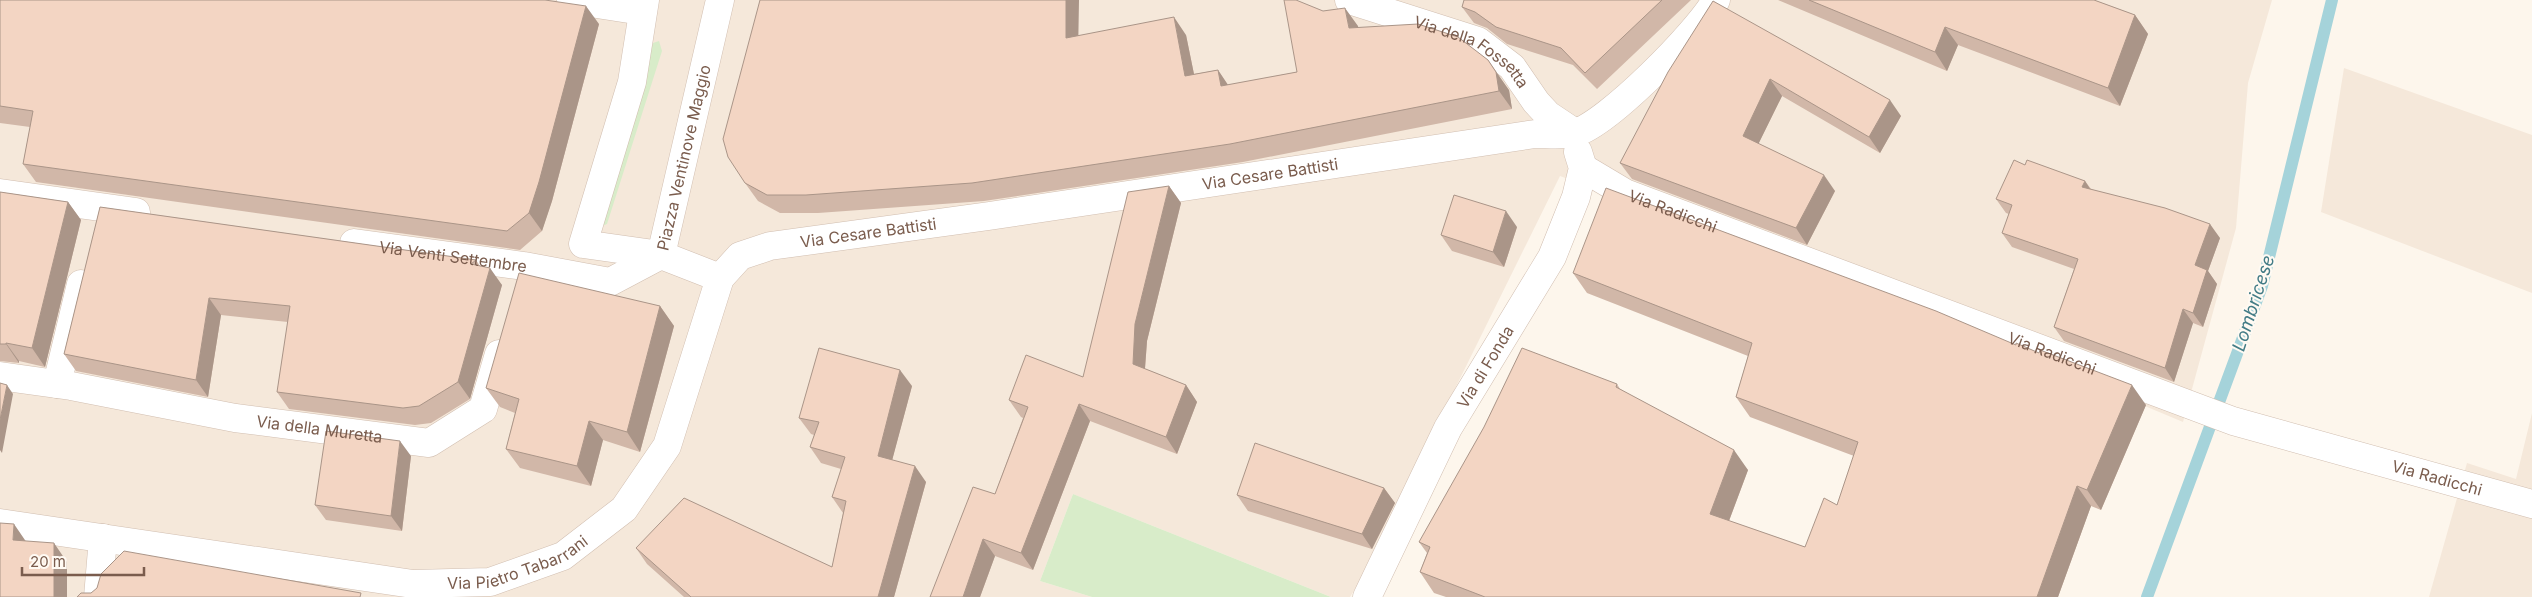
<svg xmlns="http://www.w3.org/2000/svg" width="2532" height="597" font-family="Inter,sans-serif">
<rect width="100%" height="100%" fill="#fdf6ec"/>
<path fill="#f5e8da" d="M 0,0 L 2272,0 L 2248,83 L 2236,228 L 2183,422 L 1885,297 L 1560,176 L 1398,504 L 1378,551 L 1350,597 L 1331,597 L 1073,494 L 1040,581 L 1092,597 L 0,597 Z
M 2344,68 L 2532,135 L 2532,293 L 2321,212 Z
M 2532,413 L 2532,597 L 2429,597 L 2467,463 L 2516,479 Z"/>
<path fill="#d8ecc9" d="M 659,41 L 662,51 L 607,224 L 602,226 L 598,219 L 653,43 Z
M 1073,494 L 1331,597 L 1092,597 L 1040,581 Z"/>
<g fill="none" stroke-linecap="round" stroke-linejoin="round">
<path stroke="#a5d3da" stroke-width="12" d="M 2147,597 L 2262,286 L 2332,0"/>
<g stroke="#d1beb0" stroke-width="29">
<g id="street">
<path d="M 571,0 L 642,11"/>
<path d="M 645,0 L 632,82 L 583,244 L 661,255 L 720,278"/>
<path id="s1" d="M 1349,0 L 1478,41 L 1512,67 L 1536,102 L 1548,115 L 1575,133"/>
<path id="s2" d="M 1583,168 L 1625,193 L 2233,421 L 2532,504"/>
<path d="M 0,193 L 136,212"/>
<path id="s3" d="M 354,243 L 524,266 L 610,282 L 661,255"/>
<path id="s4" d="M 661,255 L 720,0"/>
<path id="s5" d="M 0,376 L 71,386 L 235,418 L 429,443 L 483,409 L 499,354"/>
<path d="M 57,384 L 81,284"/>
<path id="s6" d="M 0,523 L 413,584 L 490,582 L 563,556 L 624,509 L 667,446 L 720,278 L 740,256 L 770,246 L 989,216 L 1535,134 C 1547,134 1562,136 1574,133 C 1606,126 1700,30 1716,0"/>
<path d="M 98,597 L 103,538"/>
<path id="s7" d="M 1367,597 L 1448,428 L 1552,257 L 1576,197 L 1583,168 L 1578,152"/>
</g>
</g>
<use href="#street" stroke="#fff" stroke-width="28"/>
</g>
<path fill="#d1b7a8" d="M 0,0 L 599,24 L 552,201 L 542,231 L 520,250 L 36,182 L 23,164 L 30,127 L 0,123 Z
M 1464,0 L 1691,0 L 1597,89 L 1573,65 L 1507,44 L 1487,28 L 1474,23 L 1462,7 Z
M 1778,0 L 2094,0 L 2135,15 L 2148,34 L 2120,106 L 1958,45 L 1947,71 Z
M 1713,1 L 1901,116 L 1880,153 L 1782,96 L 1758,144 L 1835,191 L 1807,245 L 1632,179 L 1620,163 Z
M 1358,26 L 1358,28 L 1509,90 L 1512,109 L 1243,162 L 984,201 L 818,213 L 780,213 L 758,201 L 745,183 L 1078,36 L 1186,35 L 1194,74 L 1218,70 L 1228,85 L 1297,72 Z
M 2025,165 L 2085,181 L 2091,189 L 2220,238 L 2208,271 L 2217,284 L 2203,327 L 2193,323 L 2174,382 L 2064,341 L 2054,327 L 2074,269 L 2012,247 L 2002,233 L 2009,214 L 2006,213 L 1996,199 Z
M 1169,186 L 1181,203 L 1147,341 L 1145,369 L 1186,385 L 1197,402 L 1177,454 L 1090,421 L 1033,570 L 995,556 L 980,597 L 930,597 L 995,494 L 1023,418 L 1021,417 L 1009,400 L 1083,377 Z
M 0,192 L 68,202 L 81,220 L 45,367 L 19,361 L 19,363 L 0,361 Z
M 100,207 L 476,260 L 480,266 L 502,285 L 470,399 L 431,423 L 415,425 L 289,409 L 277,392 L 288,322 L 221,315 L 208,397 L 76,371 L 64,354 Z
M 1517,227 L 1504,267 L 1452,251 L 1441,235 Z
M 1573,273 L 2146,405 L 2101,510 L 2091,506 L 2058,597 L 1446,597 L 1434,593 L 1420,572 L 1427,553 L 1419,542 L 1617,384 L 1620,389 L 1748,470 L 1729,521 L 1805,547 L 1837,505 L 1854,456 L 1750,417 L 1736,397 L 1748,356 L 1587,293 Z
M 660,306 L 674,326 L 640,452 L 603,440 L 591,486 L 520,468 L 506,449 L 515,413 L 500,407 L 486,388 Z
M 912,386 L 892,460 L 926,482 L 894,597 L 684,597 L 647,564 L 636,548 L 832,567 L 843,513 L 832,497 L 841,469 L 821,463 L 810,447 L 814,435 L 811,434 L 799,418 Z
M 411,456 L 402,531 L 326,520 L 315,505 Z
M 1384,488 L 1395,503 L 1372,549 L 1248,511 L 1237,495 Z"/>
<path fill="#aa9588" d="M 1066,0 L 1079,0 L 1078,56 L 1066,38 Z
M 586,6 L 599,24 L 552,201 L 542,231 L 529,213 Z
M 1345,8 L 1358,26 L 1361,46 L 1349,28 Z
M 2135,15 L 2148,34 L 2120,106 L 2108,88 Z
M 1174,17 L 1186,35 L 1198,94 L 1185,76 Z
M 1945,27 L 1958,45 L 1947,71 L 1935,52 Z
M 1488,60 L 1509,90 L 1512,109 L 1499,91 Z
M 1218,70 L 1230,88 L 1221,86 Z
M 1770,79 L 1782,96 L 1754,153 L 1743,136 Z
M 1890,100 L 1901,116 L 1880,153 L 1869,137 Z
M 1824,175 L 1835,191 L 1807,245 L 1796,228 Z
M 2085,181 L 2094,195 L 2082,187 Z
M 1169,186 L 1181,203 L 1147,341 L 1144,381 L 1133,364 L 1135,324 Z
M 68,202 L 81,220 L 45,367 L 32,348 Z
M 1506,211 L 1517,227 L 1504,267 L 1493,252 Z
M 2210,224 L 2220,238 L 2208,271 L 2217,284 L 2203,327 L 2193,313 L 2195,265 Z
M 490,268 L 502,285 L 470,399 L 458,382 Z
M 209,298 L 221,315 L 208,397 L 196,380 Z
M 660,306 L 674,326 L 640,452 L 627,432 Z
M 2183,309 L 2193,323 L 2174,382 L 2165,368 Z
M 6,343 L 19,361 L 19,363 L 6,344 Z
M 900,370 L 912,386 L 889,472 L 878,456 Z
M 7,385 L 13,394 L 2,453 L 0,450 L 0,420 Z
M 1186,385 L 1197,402 L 1177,454 L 1166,437 Z
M 2132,385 L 2146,405 L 2101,510 L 2087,490 Z
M 1079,404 L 1090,421 L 1033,570 L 1021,553 Z
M 589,421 L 603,440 L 591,486 L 577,466 Z
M 400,441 L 411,456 L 402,531 L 391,516 Z
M 1734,450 L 1748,470 L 1724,534 L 1710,514 Z
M 915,466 L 926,482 L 894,597 L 878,597 Z
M 2077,486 L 2091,506 L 2058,597 L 2037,597 Z
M 1384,488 L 1395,503 L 1372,549 L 1362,534 Z
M 14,524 L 27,543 L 13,540 Z
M 983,539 L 995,556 L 980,597 L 963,597 Z
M 54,543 L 67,562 L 67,597 L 54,597 Z"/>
<path fill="#f3d5c3" stroke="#aa9588" d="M 0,0 L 545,0 L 586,6 L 539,182 L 529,213 L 507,231 L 23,164 L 33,111 L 0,106 Z
M 760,0 L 1066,0 L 1066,38 L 1174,17 L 1185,76 L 1218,70 L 1221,86 L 1297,72 L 1284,0 L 1296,0 L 1323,11 L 1345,8 L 1349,28 L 1418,24 L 1458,37 L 1488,60 L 1496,72 L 1499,91 L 1230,144 L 972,183 L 806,195 L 767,195 L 745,183 L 728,157 L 723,139 Z
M 1464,0 L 1662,0 L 1585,73 L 1561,48 L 1496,27 L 1475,12 L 1462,7 Z
M 1809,0 L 2094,0 L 2135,15 L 2108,88 L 1945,27 L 1935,52 Z
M 1713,1 L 1890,100 L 1869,137 L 1770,79 L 1743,136 L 1824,175 L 1796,228 L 1620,163 L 1668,72 Z
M 2014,160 L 2025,165 L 2027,160 L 2085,181 L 2082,187 L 2165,208 L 2210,224 L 2195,265 L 2207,270 L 2193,313 L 2183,309 L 2165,368 L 2054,327 L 2078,259 L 2002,233 L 2012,205 L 1996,199 Z
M 1169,186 L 1135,324 L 1133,364 L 1186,385 L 1166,437 L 1079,404 L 1021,553 L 983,539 L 963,597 L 930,597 L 973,487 L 995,494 L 1028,407 L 1009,400 L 1026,355 L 1083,377 L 1128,192 Z
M 1606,188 L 1936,311 L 2016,345 L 2016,343 L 2039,353 L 2040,350 L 2132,385 L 2087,490 L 2077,486 L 2037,597 L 1485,597 L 1420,572 L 1430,547 L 1419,542 L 1484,427 L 1522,348 L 1617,384 L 1616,387 L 1734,450 L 1710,514 L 1805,547 L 1824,498 L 1837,505 L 1858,442 L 1736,397 L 1752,343 L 1573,273 Z
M 0,192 L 68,202 L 32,348 L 6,343 L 6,344 L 0,344 Z
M 1454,195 L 1506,211 L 1493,252 L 1441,235 Z
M 100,207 L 476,260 L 471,264 L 490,268 L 458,382 L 419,406 L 403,408 L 277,392 L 290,306 L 209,298 L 196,380 L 64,354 Z
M 519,273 L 660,306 L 627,432 L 589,421 L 577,466 L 506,449 L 519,399 L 486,388 Z
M 819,348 L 900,370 L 878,456 L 915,466 L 878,597 L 691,597 L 636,548 L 684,498 L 832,567 L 846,501 L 832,497 L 845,457 L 810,447 L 819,422 L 799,418 Z
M 0,383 L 7,385 L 0,420 Z
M 326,431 L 400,441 L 391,516 L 315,505 Z
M 1255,443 L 1384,488 L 1362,534 L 1237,495 Z
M 0,523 L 14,524 L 13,540 L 54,543 L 54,597 L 0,597 Z
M 124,551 L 361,593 L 360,597 L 77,597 L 81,593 L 91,593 L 97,588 L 101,574 Z"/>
<g text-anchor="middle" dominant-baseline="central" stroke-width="4" stroke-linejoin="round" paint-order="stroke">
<g font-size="16" fill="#7a5c4d" stroke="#fffaf3">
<text stroke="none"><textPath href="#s1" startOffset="135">Via della Fossetta</textPath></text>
<text stroke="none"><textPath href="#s4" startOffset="100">Piazza Ventinove Maggio</textPath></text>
<text stroke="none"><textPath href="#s6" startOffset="1468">Via Cesare Battisti</textPath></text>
<text stroke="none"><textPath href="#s2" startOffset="100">Via Radicchi</textPath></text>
<text stroke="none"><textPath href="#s6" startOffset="1062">Via Cesare Battisti</textPath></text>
<text stroke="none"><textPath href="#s3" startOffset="100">Via Venti Settembre</textPath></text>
<text stroke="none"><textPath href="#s2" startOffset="505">Via Radicchi</textPath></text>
<text stroke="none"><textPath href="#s7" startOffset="259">Via di Fonda</textPath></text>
<text stroke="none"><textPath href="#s5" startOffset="324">Via della Muretta</textPath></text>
<text stroke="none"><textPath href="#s2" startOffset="910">Via Radicchi</textPath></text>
<text stroke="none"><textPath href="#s6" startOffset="526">Via Pietro Tabarrani</textPath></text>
</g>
<g font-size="18" font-style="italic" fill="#437c86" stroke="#fffaf3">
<text transform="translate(2253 303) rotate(-72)">Lombricese</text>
</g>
</g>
<path d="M22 567v8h122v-8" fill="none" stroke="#7a5c4d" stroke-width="2.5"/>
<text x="30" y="567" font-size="15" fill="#7a5c4d" stroke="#fffaf3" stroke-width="4" paint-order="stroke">20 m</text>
</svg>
